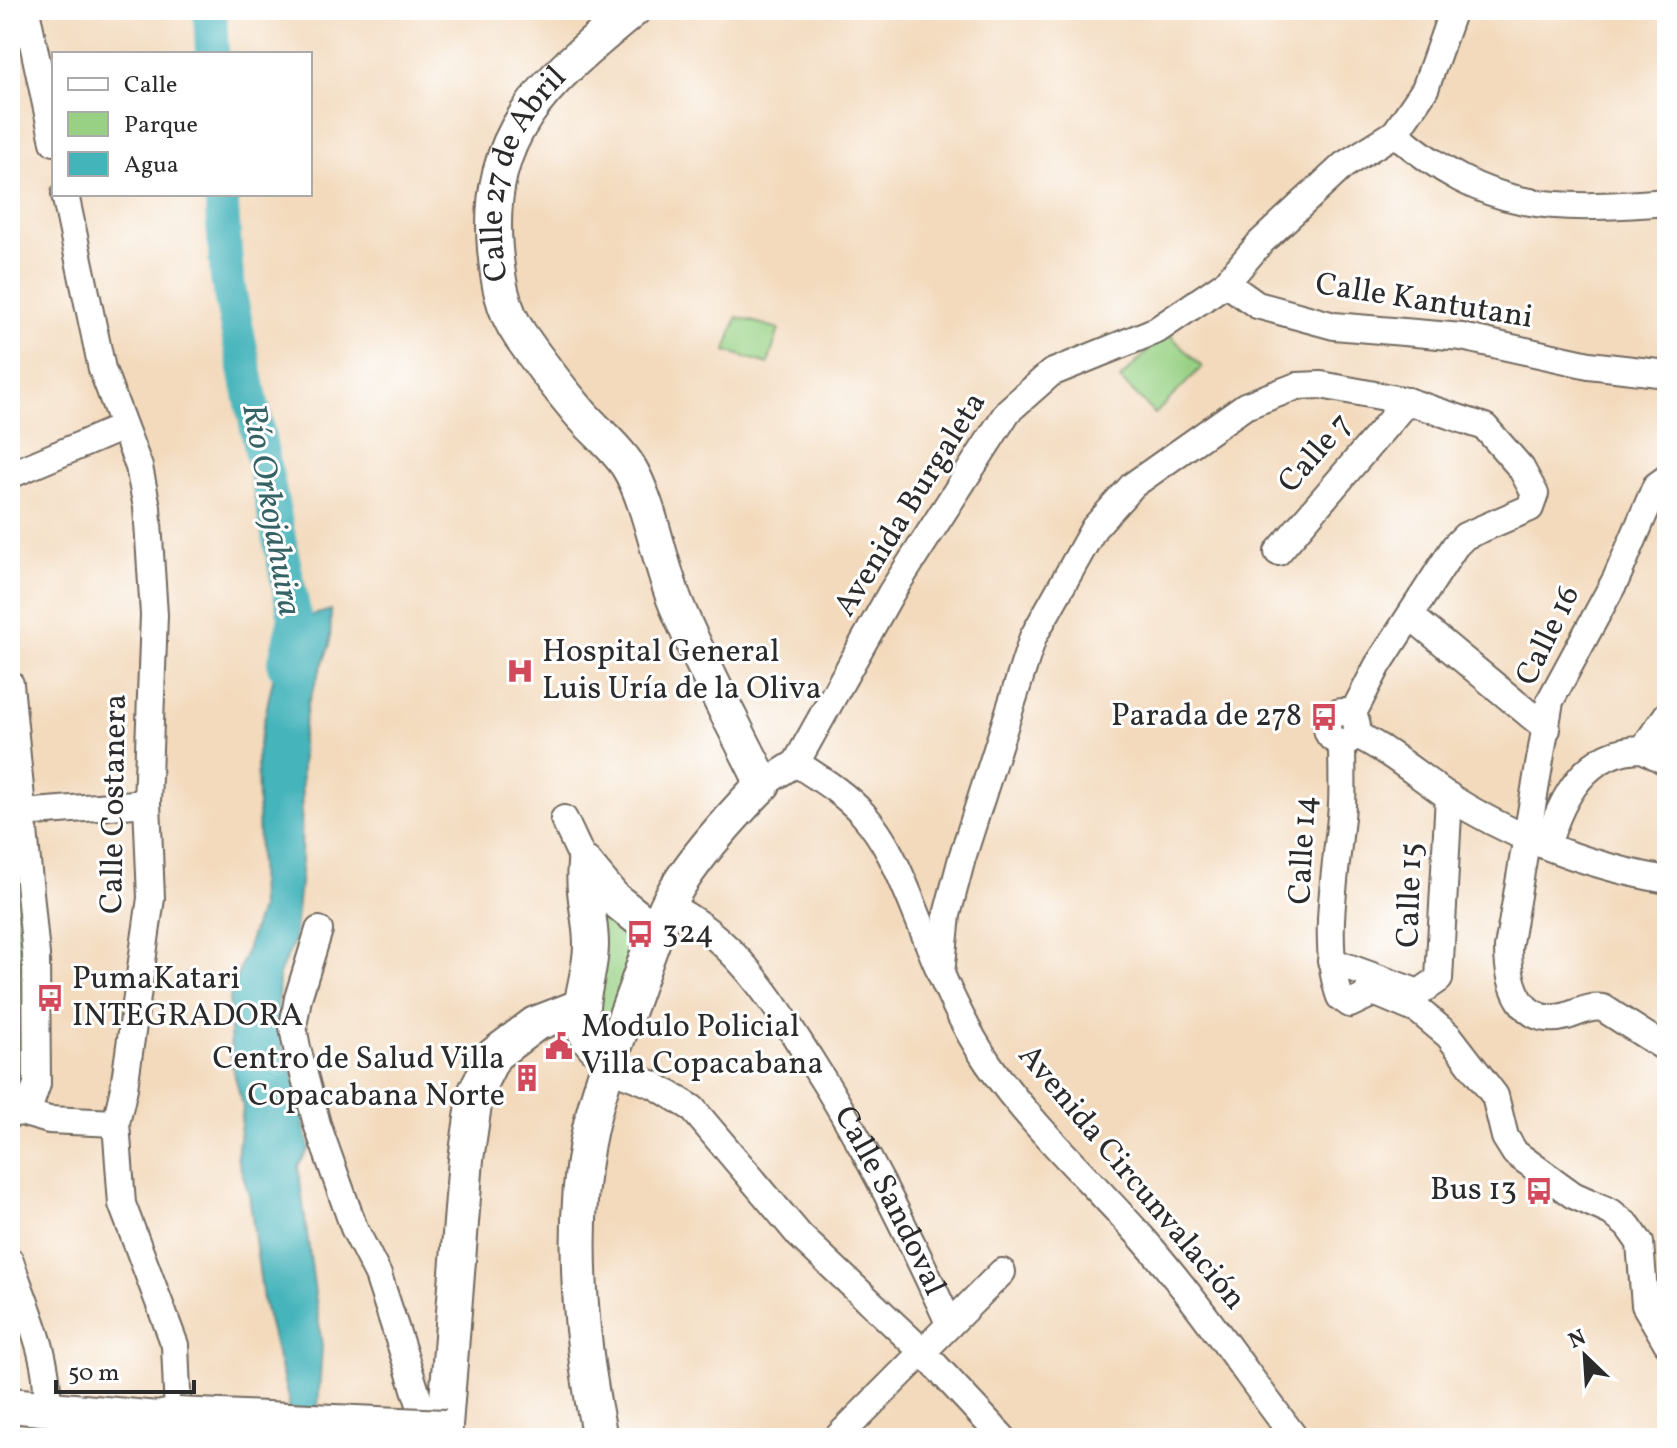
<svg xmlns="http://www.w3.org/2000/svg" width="1677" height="1448" font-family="Vollkorn,serif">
<rect width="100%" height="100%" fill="#fff"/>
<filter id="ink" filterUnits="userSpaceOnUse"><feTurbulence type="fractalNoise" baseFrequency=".0125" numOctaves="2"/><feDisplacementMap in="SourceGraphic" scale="16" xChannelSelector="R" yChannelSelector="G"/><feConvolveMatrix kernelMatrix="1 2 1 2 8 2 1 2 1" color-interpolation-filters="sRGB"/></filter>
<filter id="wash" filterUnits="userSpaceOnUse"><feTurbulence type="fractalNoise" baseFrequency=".006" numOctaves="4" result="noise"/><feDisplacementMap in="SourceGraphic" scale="32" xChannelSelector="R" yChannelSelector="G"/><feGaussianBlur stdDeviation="1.8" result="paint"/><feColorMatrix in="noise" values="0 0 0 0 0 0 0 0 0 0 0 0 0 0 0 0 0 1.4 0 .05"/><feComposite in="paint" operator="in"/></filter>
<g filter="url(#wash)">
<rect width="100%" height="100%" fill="#f3dabd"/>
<path fill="#98d184" stroke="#627e58" stroke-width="2" d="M 737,317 L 779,329 L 768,364 L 726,351 Z
M 1167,332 L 1202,367 L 1155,414 L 1120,379 Z
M 10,830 L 22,953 L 25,1077 L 10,1096 Z
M 593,901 L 642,946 L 609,1035 L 595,1034 Z"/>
<path fill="#44b4bb" stroke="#387073" stroke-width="2" d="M 331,610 L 330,644 L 308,703 L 302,737 L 301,873 L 294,942 L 279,974 L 278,1007 L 282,1044 L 304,1105 L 304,1126 L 310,1148 L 298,1166 L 322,1346 L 316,1438 L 281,1438 L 289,1402 L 263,1300 L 249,1194 L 237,1157 L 243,1107 L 231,1061 L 229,1001 L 260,909 L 257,753 L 285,623 Z"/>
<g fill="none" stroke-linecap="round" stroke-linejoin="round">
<path stroke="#44b4bb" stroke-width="34" d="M 210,10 L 212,54
M 221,194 L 227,279 L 295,618 L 284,665"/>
</g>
</g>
<g filter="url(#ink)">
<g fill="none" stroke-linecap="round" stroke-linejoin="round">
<g stroke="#71685e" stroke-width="30">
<g id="minor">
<path d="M 26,10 L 54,142"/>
<path d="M 1395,133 C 1487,212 1551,211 1667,202"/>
<path d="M 65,194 L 102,369 L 139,467 L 147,507 L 154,615 L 147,803 L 151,898 L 124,1088 L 116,1123 L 122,1204 L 175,1345 L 178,1415"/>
<path d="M 1226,283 L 1257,305 L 1334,326 L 1462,337 L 1589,365 L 1667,374"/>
<path d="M 10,475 L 123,427"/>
<path d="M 1667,478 L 1656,486 L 1616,579 L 1550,701 L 1508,948 C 1508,984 1521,1029 1567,1016 C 1580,1012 1589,1006 1603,1008 L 1667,1049"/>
<path d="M 1278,552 L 1407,401"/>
<path d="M 1412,617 L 1547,729"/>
<path d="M 10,684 L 36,955 L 37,1084 L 32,1099 L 21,1112"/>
<circle cx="1342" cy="727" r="15"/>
<path d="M 1355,734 C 1390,751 1417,775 1448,796 C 1515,839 1589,866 1667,880"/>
<path d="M 1342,742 C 1342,763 1343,784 1342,805 C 1338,864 1320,941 1340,997 L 1350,1004 L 1367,996 L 1373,977"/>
<path d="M 1643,749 L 1667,762"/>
<path d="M 796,763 C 819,778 844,793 863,814 C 888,842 901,876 915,910 C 936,962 956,1016 988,1063 C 1033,1128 1092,1181 1144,1240 C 1199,1303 1245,1372 1295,1438"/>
<path d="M 763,784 L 796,763 L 891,593 L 1008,411 L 1051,373 L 1157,330 L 1226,283 L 1260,243 L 1344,165 L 1395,133 L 1425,89 L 1453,10"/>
<path d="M 10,814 L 147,803"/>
<path d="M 564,819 L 585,864"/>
<path d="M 1547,846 C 1561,798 1586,749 1643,749 L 1667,715"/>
<path id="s1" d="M 667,905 C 734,938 771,998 810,1059 C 864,1143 907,1231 949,1323"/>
<path d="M 319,930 L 298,998 L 293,1027 L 297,1048 L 317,1124 L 354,1228 L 378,1275 L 431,1438"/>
<path d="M 1331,961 L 1419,993 L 1439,979 L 1449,796"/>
<path d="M 941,974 L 947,915 L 962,858 L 1033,637 L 1094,528 L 1133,485 L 1245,406 L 1297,386 L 1321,385 L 1407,401 L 1485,427 L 1521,468 L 1535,494 L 1530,508 L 1465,536 L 1455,546 L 1378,665 L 1352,715"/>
<path d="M 1369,990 L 1419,1011 L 1449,1036 L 1495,1096 L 1505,1137 L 1515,1153 L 1573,1195 L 1611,1212 L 1628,1226 L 1640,1243 L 1645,1305 L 1667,1343"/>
<path d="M 607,1067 L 654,1085 L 692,1108 L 800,1236 L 921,1350 L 1003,1438"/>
<path d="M 10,1114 L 21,1112 L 49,1120 L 116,1123"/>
<path d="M 10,1261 C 25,1307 53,1362 46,1411"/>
<path d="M 837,1438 L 1002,1272"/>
</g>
</g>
<g stroke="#71685e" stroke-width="38">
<g id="major">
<path d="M 585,864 C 582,896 591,916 591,945 C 591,990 560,1026 610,1058"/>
<path d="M 585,864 L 614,899 L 657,933"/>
<path d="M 10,1405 L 157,1419 L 178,1415"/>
<path d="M 444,1438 L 466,1159 L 476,1091 L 494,1055 L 535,1024 L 579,1007"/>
<path id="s2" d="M 600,1438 C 581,1349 570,1234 587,1143 C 596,1094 615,1046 632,999 C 643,969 653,937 666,908 C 684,868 732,816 763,784 C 734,725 701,665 676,604 C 659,563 650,502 628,466 C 615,446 595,431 579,412 C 559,388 538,361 520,335 C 502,309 498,281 495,249 C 485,129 549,80 633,10"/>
</g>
</g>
<use href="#minor" stroke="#fff" stroke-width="26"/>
<use href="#major" stroke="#fff" stroke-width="34"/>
<g stroke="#71685e" stroke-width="38" stroke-linecap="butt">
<path id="major-bridge" d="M 178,1415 L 445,1427"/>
</g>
<use href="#major-bridge" stroke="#fff" stroke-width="34"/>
</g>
</g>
<defs>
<g id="hospital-bare" transform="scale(2.16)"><path d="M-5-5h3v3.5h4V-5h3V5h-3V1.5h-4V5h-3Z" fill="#d1495b" stroke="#fff" stroke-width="2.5" paint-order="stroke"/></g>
<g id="bus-bare" transform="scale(2.16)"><path d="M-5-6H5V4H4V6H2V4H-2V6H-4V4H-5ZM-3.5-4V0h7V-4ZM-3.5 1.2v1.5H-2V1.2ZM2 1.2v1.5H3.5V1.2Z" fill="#d1495b" stroke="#fff" stroke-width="2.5" paint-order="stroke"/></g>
<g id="civic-bare" transform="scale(2.16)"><path d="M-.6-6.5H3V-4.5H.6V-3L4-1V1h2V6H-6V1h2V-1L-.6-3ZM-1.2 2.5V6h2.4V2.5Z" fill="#d1495b" stroke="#fff" stroke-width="2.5" paint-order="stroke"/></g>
<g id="building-bare" transform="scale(2.16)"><path d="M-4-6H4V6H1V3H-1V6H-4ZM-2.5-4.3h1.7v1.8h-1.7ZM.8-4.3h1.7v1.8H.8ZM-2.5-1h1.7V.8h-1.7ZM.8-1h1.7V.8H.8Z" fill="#d1495b" stroke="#fff" stroke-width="2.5" paint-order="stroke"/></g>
</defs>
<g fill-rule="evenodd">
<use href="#hospital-bare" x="520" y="671"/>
<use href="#bus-bare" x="1324" y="717"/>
<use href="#bus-bare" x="640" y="934"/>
<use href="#bus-bare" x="50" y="998"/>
<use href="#civic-bare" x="559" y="1046"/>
<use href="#building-bare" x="527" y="1078"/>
<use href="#bus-bare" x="1539" y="1191"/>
</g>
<g text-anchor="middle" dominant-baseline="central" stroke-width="6" stroke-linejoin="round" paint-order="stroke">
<g font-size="32" fill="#2b2b2b" stroke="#fff">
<text stroke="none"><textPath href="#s2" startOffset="1392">Calle 27 de Abril</textPath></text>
<text transform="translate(1424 302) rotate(9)">Calle Kantutani</text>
<text transform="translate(1316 454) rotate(-49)">Calle 7</text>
<text transform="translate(911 505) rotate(-58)">Avenida Burgaleta</text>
<text transform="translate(1549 636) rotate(-64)">Calle 16</text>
<text transform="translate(115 804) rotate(-89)">Calle Costanera</text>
<text transform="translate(1304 850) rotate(-87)">Calle 14</text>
<text transform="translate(1411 895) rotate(-88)">Calle 15</text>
<text transform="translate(1131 1178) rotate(50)">Avenida Circunvalación</text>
<text stroke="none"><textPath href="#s1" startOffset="376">Calle Sandoval</textPath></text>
</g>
<g font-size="32" fill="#2b2b2b" stroke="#fff" text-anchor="start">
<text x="542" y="653">Hospital General<tspan x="542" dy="37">Luis Uría de la Oliva</tspan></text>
<text x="1302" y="717" text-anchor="end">Parada de 278</text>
<text x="662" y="934">324</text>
<text x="72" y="980">PumaKatari<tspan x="72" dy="37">INTEGRADORA</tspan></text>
<text x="581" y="1028">Modulo Policial<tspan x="581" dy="37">Villa Copacabana</tspan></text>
<text x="505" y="1060" text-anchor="end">Centro de Salud Villa<tspan x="505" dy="37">Copacabana Norte</tspan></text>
<text x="1517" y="1191" text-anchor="end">Bus 13</text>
</g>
<g font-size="34" font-style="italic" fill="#356265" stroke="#fff">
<text transform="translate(270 510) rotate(80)">Río Orkojahuira</text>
</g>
</g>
<rect width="1677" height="1448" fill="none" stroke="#fff" stroke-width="40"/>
<rect x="52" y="52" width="260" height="144" fill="#ffffff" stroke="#aaaaaa" stroke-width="2"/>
<rect x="68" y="78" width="40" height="12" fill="#ffffff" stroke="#aaaaaa" stroke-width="2"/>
<text x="124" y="92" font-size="24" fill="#2b2b2b">Calle</text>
<rect x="68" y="112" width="40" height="24" fill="#98d184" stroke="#aaaaaa" stroke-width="2"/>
<text x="124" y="132" font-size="24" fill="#2b2b2b">Parque</text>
<rect x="68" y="152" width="40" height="24" fill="#44b4bb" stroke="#aaaaaa" stroke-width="2"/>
<text x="124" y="172" font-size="24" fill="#2b2b2b">Agua</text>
<g transform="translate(1585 1356) rotate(335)" stroke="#ffffff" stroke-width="6" paint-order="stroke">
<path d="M0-6L14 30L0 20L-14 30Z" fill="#2b2b2b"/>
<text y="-12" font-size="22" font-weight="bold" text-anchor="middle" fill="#2b2b2b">N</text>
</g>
<path d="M56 1380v12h138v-12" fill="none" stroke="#2b2b2b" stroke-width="4"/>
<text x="68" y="1380" font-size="24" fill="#2b2b2b" stroke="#ffffff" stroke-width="6" paint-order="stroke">50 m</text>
</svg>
